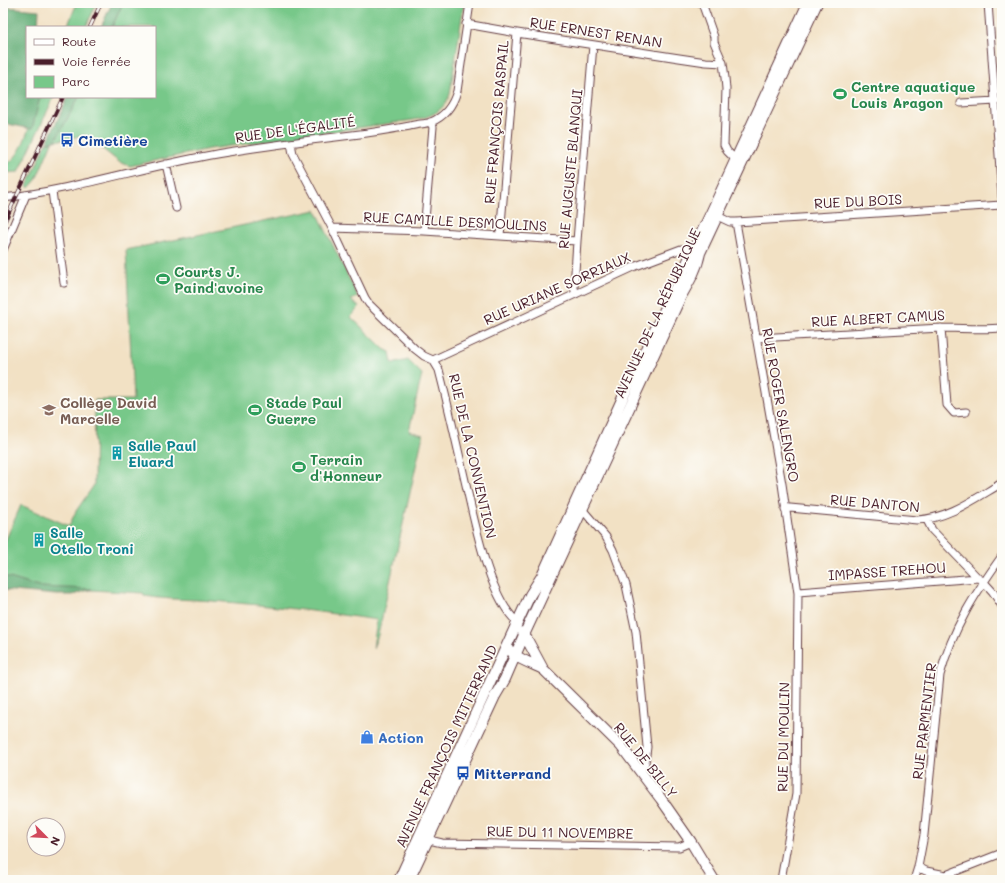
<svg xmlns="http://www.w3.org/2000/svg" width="1005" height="883" font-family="Mali,sans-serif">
<rect width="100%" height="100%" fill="#fdfcf7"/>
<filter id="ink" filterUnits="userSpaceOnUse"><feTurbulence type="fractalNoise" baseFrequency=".025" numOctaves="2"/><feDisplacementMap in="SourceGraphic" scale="8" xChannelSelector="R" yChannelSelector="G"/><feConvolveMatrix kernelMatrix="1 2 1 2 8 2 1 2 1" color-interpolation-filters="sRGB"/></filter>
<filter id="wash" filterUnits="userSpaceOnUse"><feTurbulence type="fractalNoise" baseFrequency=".012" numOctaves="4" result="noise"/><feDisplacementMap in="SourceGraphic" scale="16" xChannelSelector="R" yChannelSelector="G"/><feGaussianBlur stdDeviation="0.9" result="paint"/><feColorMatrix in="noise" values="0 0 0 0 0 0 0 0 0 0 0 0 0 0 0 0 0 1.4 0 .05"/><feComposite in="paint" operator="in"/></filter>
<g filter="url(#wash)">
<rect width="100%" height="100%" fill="#f2e1c4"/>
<path fill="#77c889" stroke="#60745a" d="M 77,3 L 97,3 L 86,27 L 67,27 Z
M 123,3 L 464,3 L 450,94 C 444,112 430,117 413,120 L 209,149 L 130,166 L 119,162 L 85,135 L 55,141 L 79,97 L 155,97 L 155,27 L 112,27 Z
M 40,97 L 54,97 L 19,172 L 3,173 L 3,167 C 20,156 22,146 29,128 L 32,129 Z
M 47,142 L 52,142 L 36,180 L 29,188 L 27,186 Z
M 316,210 L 358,297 L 351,300 L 359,307 L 351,317 L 384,349 L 390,352 L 392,364 L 408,360 L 422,374 L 409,431 L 423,435 L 378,635 L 373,648 L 377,620 C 323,612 268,605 212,601 C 190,599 167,600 145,596 L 143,593 L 39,587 L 3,576 L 3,546 L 21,505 L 69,526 L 76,511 L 94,485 L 95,400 L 133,400 L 126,250 Z"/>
<path fill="#61ac75" stroke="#566650" d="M 112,3 L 123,3 L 112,27 L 101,27 Z
M 7,7 L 39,10 L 38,27 L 27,27 L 27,97 L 40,97 L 32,129 L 3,123 L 3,10 L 6,10 Z
M 68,97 L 79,97 L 55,141 L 47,142 Z
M 3,576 L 39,587 L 92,589 L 73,595 L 56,595 L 3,590 Z"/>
</g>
<g filter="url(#ink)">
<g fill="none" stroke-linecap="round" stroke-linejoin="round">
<g stroke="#633c42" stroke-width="9">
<path id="street" d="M 702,3 L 714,37 L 714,42 L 723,63 L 725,78 L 726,89 L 724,145 L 727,151 L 739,163
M 988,3 L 1002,197
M 466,24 L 517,33 L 679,58 L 706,62 L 723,63
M 961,103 L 996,101
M 291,143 L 293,154 L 332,228 L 365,298 L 369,304 L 415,349 L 424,356 L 433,360 L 439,370 C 449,408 457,446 466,485 C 475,523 489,598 518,623
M 166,164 L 176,208
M 52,191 L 64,283
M 3,198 C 79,189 152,164 228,152 C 272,145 316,139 360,134 C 377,132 393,129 410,126 C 417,124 425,124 431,122 C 446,116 453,105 457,91 L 470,3
M 713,214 L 730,222 L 736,222 L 1002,205
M 736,222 L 782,484 L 798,593 L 796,794 L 781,880
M 332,228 L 424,231 L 577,241
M 424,231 L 433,127 L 430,122
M 500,236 L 517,33
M 3,250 L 26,195
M 576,294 L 574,288 L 577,241 L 593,45
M 941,328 L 947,405 L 954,413 L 966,412
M 756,338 L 941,328 C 961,328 982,330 1002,328
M 433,360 L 636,266 L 681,249 L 689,249 L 696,251
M 582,509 L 606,537 L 613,550 L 626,585 L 636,632 L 647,747 L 645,763 L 641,771
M 785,509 L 790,508 L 917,520 C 948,519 976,498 1002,483
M 927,520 L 932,530 L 978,578 L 983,581 L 993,592 L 1002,606
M 798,592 L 978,578
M 425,839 L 442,843 L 679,847 L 691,842
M 918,867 L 926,871 L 946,875 L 1002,853
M 914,880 L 918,867 L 924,835 L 940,675 C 953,628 974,595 1002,556"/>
</g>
<g stroke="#633c42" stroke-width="12">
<path id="secondary" d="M 523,632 L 543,669
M 511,651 C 517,659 533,664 543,669 L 621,746 L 661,799 L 691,842 L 714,880
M 399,880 L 530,595 L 542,576 L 624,395 L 711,213 L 808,3
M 409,880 L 495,696 L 505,679 L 524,635 L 681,296 C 689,282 697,269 700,253 L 817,3"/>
</g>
<use href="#street" stroke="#fff" stroke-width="7"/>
<use href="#secondary" stroke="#fff" stroke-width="10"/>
<g stroke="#4a1f2b" stroke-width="4">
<path id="rail" d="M 90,27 L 101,3
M 3,225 L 63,97"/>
</g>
<use href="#rail" stroke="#fdfcf7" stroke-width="2.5" stroke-dasharray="8" stroke-linecap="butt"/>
</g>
</g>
<defs>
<g id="stadium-bare" transform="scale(1.08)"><path d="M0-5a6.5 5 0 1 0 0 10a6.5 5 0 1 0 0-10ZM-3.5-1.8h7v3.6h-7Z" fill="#2e9e5b" stroke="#fdfcf7" stroke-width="2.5" paint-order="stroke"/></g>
<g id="bus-bare" transform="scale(1.08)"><path d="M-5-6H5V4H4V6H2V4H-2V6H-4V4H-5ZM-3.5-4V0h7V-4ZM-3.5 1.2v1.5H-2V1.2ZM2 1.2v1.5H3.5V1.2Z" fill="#1a4fb4" stroke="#fdfcf7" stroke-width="2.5" paint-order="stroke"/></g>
<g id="school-bare" transform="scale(1.08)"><path d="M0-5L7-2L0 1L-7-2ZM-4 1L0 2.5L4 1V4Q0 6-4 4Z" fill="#8d6e63" stroke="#fdfcf7" stroke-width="2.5" paint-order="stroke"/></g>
<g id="building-bare" transform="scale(1.08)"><path d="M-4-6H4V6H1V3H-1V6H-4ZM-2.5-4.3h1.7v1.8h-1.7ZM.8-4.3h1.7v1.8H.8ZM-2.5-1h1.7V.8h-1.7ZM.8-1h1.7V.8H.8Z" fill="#0f9aa8" stroke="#fdfcf7" stroke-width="2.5" paint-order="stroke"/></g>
<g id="shop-bare" transform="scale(1.08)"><path d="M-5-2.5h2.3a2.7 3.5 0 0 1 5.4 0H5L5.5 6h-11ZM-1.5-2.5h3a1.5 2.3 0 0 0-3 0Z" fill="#3f7fe0" stroke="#fdfcf7" stroke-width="2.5" paint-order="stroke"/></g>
</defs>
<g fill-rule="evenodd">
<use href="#stadium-bare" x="840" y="94"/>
<use href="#bus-bare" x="67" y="140"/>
<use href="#stadium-bare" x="163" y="279"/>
<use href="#school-bare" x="49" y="410"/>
<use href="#stadium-bare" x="255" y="410"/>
<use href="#building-bare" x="117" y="453"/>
<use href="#stadium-bare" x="299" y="467"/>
<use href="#building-bare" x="39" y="540"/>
<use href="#shop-bare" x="367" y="737"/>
<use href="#bus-bare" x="463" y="773"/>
</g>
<g text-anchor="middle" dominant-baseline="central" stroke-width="3.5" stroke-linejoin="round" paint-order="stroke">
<g font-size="14" fill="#4a1f2b" stroke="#fdfcf7">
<text transform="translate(596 32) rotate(9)">RUE ERNEST RENAN</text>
<text transform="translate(496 122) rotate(-85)">RUE FRANÇOIS RASPAIL</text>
<text transform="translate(295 129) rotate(-8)">RUE DE L'ÉGALITÉ</text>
<text transform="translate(570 169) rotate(-85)">RUE AUGUSTE BLANQUI</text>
<text transform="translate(858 201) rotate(-3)">RUE DU BOIS</text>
<text transform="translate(455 221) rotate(3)">RUE CAMILLE DESMOULINS</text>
<text transform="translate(557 288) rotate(-24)">RUE URIANE SORRIAUX</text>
<text transform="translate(657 313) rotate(-65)">AVENUE DE LA RÉPUBLIQUE</text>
<text transform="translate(878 318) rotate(-3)">RUE ALBERT CAMUS</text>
<text transform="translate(781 405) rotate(80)">RUE ROGER SALENGRO</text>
<text transform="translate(473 456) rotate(77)">RUE DE LA CONVENTION</text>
<text transform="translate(875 503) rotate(5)">RUE DANTON</text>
<text transform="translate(887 571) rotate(-4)">IMPASSE TREHOU</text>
<text transform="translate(924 721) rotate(-83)">RUE PARMENTIER</text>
<text transform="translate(783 737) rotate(-89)">RUE DU MOULIN</text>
<text transform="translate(446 746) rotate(-65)">AVENUE FRANÇOIS MITTERRAND</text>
<text transform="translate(646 760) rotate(51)">RUE DE BILLY</text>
<text transform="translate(560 832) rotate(1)">RUE DU 11 NOVEMBRE</text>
</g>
<g font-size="14" font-weight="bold" fill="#27864d" stroke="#fdfcf7" text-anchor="start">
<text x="851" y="86">Centre aquatique<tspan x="851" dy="16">Louis Aragon</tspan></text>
<text x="174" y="271">Courts J.<tspan x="174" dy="16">Paind'avoine</tspan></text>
<text x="266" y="402">Stade Paul<tspan x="266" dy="16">Guerre</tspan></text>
<text x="310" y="459">Terrain<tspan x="310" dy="16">d'Honneur</tspan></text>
</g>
<g font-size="14" font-weight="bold" fill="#164399" stroke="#fdfcf7" text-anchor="start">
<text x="78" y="140">Cimetière</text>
<text x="474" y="773">Mitterrand</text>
</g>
<g font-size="14" font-weight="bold" fill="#785e54" stroke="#fdfcf7" text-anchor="start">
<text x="60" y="402">Collège David<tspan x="60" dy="16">Marcelle</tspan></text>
</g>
<g font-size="14" font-weight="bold" fill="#0d838f" stroke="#fdfcf7" text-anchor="start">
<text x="128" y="445">Salle Paul<tspan x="128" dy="16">Eluard</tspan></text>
<text x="50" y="532">Salle<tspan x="50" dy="16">Otello Troni</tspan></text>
</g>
<g font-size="14" font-weight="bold" fill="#366cbe" stroke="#fdfcf7" text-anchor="start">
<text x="378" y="737">Action</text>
</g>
</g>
<rect width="1005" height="883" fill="none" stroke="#fdfcf7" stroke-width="16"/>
<rect x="26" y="26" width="130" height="72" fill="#fdfcf7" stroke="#b5a4a5"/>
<rect x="34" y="39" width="20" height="6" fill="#ffffff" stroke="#b5a4a5"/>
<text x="62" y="46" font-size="12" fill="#4a1f2b">Route</text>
<rect x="34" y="59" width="20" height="6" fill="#4a1f2b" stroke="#b5a4a5"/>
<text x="62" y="66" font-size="12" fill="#4a1f2b">Voie ferrée</text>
<rect x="34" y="76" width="20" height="12" fill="#77c889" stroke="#b5a4a5"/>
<text x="62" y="86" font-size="12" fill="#4a1f2b">Parc</text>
<g transform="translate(46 837) rotate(114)"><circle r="19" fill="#fdfcf7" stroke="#b5a4a5"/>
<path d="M0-3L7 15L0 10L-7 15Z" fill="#d1495b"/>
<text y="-6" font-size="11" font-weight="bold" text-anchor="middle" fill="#4a1f2b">N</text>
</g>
</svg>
